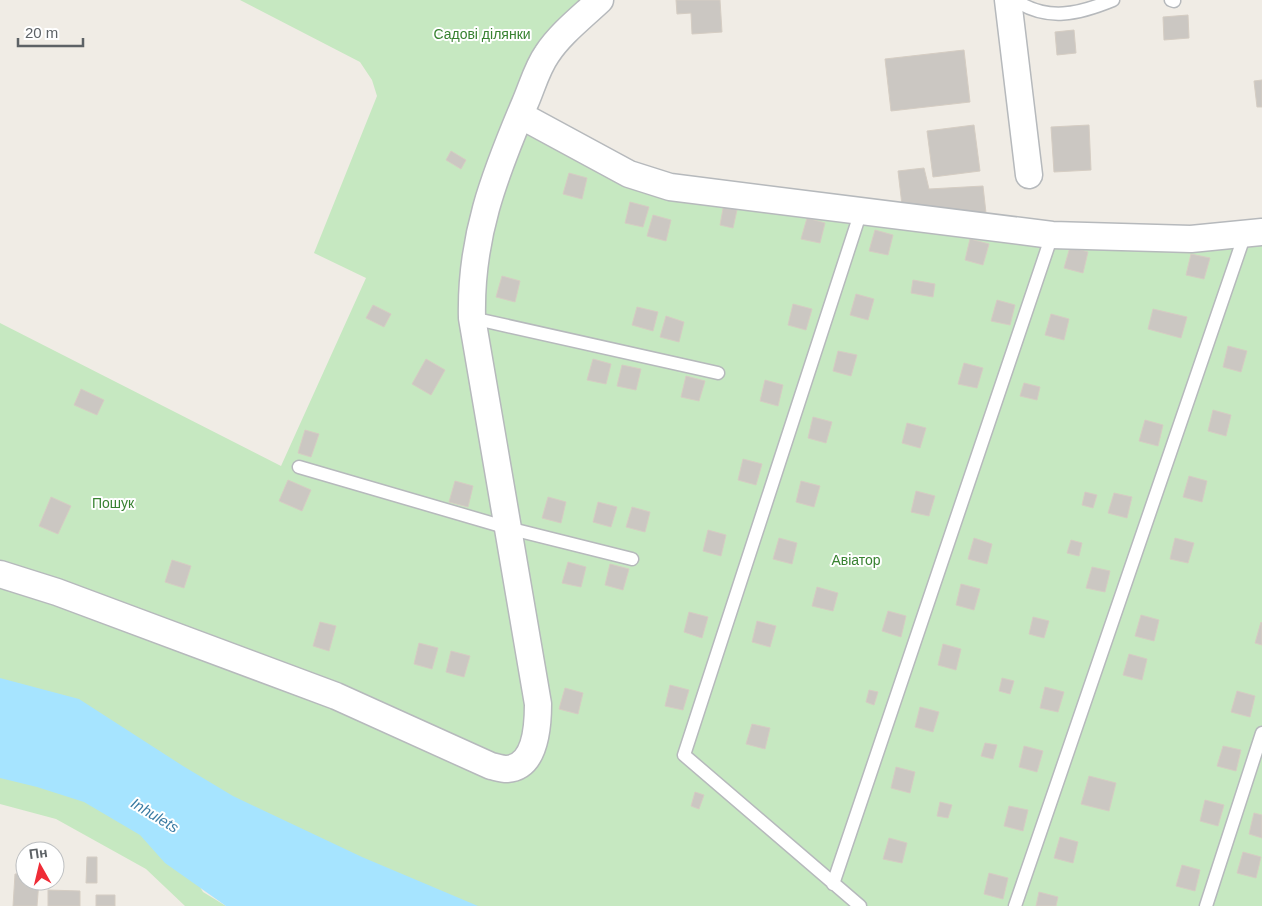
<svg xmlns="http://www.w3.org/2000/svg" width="1262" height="906" font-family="Helvetica,sans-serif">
<rect width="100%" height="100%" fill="#f0ece5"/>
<path fill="#c6e8c1" d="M 240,0 L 588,0 L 520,115 L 629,174 L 1035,233 L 1262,232 L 1262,906 L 367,906 L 0,692 L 0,323 L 281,466 L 366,278 L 314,253 L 377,96 L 372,80 L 360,62 Z
M 0,770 L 40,777 L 165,827 L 203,892 L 226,906 L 185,906 L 146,869 L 56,819 L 0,804 Z"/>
<path fill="#a6e4ff" d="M 0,678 L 79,699 L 183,766 L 233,796 L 362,857 L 478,906 L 226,906 L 165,863 L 140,835 L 84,802 L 37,787 L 0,778 Z"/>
<path fill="#cbc7c2" stroke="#d5cdc3" d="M 676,0 L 720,0 L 722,32 L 692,34 L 691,13 L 677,14 Z
M 1188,15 L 1189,38 L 1164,40 L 1163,17 Z
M 1074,30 L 1076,53 L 1057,55 L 1055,32 Z
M 964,50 L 970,102 L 891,111 L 885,59 Z
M 1262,80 L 1262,107 L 1257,107 L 1254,81 Z
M 974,125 L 980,171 L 933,177 L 927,131 Z
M 1089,125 L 1091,170 L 1054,172 L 1051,127 Z
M 451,151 L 466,160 L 461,169 L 446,160 Z
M 924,168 L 929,189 L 983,186 L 986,213 L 902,205 L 898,171 Z
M 569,173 L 587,178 L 582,199 L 563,194 Z
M 725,198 L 739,201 L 733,228 L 720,225 Z
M 630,202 L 649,207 L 643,227 L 625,223 Z
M 653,215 L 671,220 L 666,241 L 647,236 Z
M 807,218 L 825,223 L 820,243 L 801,239 Z
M 875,230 L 893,235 L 888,255 L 869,251 Z
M 970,239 L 989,244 L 983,265 L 965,260 Z
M 1070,247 L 1088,252 L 1083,273 L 1064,268 Z
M 1191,254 L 1210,258 L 1204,279 L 1186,275 Z
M 502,276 L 520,281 L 515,302 L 496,297 Z
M 913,280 L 935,284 L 933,297 L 911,293 Z
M 856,294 L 874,299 L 868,320 L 850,315 Z
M 997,300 L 1015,305 L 1010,325 L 991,321 Z
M 793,304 L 812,309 L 806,330 L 788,325 Z
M 373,305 L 391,314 L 384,327 L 366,318 Z
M 637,307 L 658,312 L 653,331 L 632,325 Z
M 1153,309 L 1187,317 L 1181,338 L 1148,329 Z
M 1051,314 L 1069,319 L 1064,340 L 1045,335 Z
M 666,316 L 684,322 L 679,342 L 660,337 Z
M 1228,346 L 1247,351 L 1241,372 L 1223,367 Z
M 838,351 L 857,355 L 851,376 L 833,371 Z
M 426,359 L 445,370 L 431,395 L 412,384 Z
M 593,359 L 611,364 L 606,384 L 587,380 Z
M 964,363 L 983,368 L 977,388 L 958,384 Z
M 622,365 L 641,369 L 636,390 L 617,386 Z
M 686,376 L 705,381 L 699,401 L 681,397 Z
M 765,380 L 783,385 L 778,406 L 760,401 Z
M 1024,383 L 1040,387 L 1037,400 L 1020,396 Z
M 81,389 L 104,400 L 97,415 L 74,405 Z
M 1213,410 L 1231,415 L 1226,436 L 1208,431 Z
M 813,417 L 832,422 L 826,443 L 808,438 Z
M 1145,420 L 1163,425 L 1158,446 L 1139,441 Z
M 907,423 L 926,428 L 920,448 L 902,443 Z
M 305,430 L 319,434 L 311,457 L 298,453 Z
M 743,459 L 762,464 L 756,485 L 738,480 Z
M 1189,476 L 1207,481 L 1202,502 L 1183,497 Z
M 288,480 L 311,490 L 302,511 L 279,501 Z
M 455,481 L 473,486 L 468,507 L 449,502 Z
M 801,481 L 820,486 L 814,507 L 796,502 Z
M 916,491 L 935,496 L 929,516 L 911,512 Z
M 1085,492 L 1097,495 L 1093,508 L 1082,505 Z
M 1114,493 L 1132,497 L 1127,518 L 1108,513 Z
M 51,497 L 71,506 L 58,534 L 39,526 Z
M 548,497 L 566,502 L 561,523 L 542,518 Z
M 598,502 L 617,507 L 611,527 L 593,522 Z
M 632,507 L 650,512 L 645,532 L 626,527 Z
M 708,530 L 726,535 L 721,556 L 703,551 Z
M 779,538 L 797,543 L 792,564 L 773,559 Z
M 974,538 L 992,544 L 987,564 L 968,559 Z
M 1175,538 L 1194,543 L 1188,563 L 1170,559 Z
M 1071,540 L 1082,543 L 1079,556 L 1067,553 Z
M 172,560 L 191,566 L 184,588 L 165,582 Z
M 568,562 L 586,567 L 581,587 L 562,583 Z
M 610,564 L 629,569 L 623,590 L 605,585 Z
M 1092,567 L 1110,571 L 1105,592 L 1086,588 Z
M 961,584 L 980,589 L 974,610 L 956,605 Z
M 817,587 L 838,593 L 833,611 L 812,606 Z
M 888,611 L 906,616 L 901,637 L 882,631 Z
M 689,612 L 708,617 L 702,638 L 684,632 Z
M 1141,615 L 1159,620 L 1154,641 L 1135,636 Z
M 1033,617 L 1049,621 L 1044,638 L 1029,634 Z
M 757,621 L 776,626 L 770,647 L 752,642 Z
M 320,622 L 336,626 L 329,651 L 313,646 Z
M 1261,622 L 1262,623 L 1262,645 L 1255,643 Z
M 419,643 L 438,648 L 432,669 L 414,664 Z
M 943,644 L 961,649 L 956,670 L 938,665 Z
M 451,651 L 470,656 L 464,677 L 446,672 Z
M 1129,654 L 1147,659 L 1142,680 L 1123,675 Z
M 1002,678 L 1014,681 L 1010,694 L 999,691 Z
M 670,685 L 689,690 L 683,710 L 665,706 Z
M 1045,687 L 1064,692 L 1058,712 L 1040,708 Z
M 565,688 L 583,693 L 578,714 L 559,709 Z
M 869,690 L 878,692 L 874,705 L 866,702 Z
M 1237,691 L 1255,696 L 1250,717 L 1231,712 Z
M 920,707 L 939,712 L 933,732 L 915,727 Z
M 752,724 L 770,728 L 765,749 L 746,744 Z
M 985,743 L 997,745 L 993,759 L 981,756 Z
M 1024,746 L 1043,751 L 1037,772 L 1019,767 Z
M 1223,746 L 1241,750 L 1236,771 L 1217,766 Z
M 896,767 L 915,772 L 910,793 L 891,788 Z
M 1089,776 L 1116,783 L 1109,811 L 1081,804 Z
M 695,792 L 704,795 L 699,809 L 691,806 Z
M 1205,800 L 1224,805 L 1218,826 L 1200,821 Z
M 940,802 L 952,805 L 948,818 L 937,816 Z
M 1009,806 L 1028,810 L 1023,831 L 1004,826 Z
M 1254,813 L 1262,815 L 1262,838 L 1249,834 Z
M 1060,837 L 1078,842 L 1073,863 L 1054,858 Z
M 889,838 L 907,843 L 902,863 L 883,859 Z
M 1243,852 L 1261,857 L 1256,878 L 1237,873 Z
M 87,857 L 97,857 L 97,883 L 86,883 Z
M 1182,865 L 1200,870 L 1195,891 L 1176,886 Z
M 989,873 L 1008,878 L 1003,899 L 984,894 Z
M 15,874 L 25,874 L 25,881 L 39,881 L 37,906 L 13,906 Z
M 48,890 L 80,891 L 80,906 L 48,906 Z
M 1039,892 L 1058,897 L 1056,906 L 1036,906 Z
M 96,895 L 115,895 L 115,906 L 96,906 Z"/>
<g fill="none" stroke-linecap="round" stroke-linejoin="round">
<g stroke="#b6b9bc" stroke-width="15">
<path id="service" d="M 1015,0 C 1047,22 1079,14 1113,0
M 1171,0 L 1174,1
M 472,318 L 718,373
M 299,467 L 508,528 L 632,559
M 833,884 L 1052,235
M 860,906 L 684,755 L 861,211
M 1015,906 L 1245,234
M 1206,906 L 1262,733"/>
</g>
<g stroke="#b6b9bc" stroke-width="29">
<path id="minor" d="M 1008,0 L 1029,175
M 520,115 L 629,174 L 670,187 L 1052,235 L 1191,239 L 1262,232
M 0,574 L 57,592 L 336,696 L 491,766 C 496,767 502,769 507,769 C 536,767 538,725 538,704 L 472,318 C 470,238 494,176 525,103 C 532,87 537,68 547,54 C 560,34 582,17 600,0"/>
</g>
<use href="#service" stroke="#fff" stroke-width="12"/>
<use href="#minor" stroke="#fff" stroke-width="26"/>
</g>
<g text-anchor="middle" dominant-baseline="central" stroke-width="4" stroke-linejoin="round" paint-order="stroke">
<g font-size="14" fill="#388231" stroke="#fff">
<text x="482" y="34">Садові ділянки</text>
<text x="113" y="503">Пошук</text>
<text x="856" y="560">Авіатор</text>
</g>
<g font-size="15" font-style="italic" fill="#3a7ba3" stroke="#fff">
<text transform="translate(155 815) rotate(31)">Inhulets</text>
</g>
</g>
<g transform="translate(40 866) rotate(352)"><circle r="24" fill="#ffffff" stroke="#bec0c2"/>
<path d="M0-4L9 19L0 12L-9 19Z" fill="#ef2c37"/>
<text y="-8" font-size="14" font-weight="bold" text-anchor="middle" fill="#5d6266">Пн</text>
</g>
<path d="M18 38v8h65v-8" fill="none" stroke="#5d6266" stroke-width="2.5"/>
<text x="25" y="38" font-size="15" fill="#5d6266" stroke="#ffffff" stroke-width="4" paint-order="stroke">20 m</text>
</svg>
